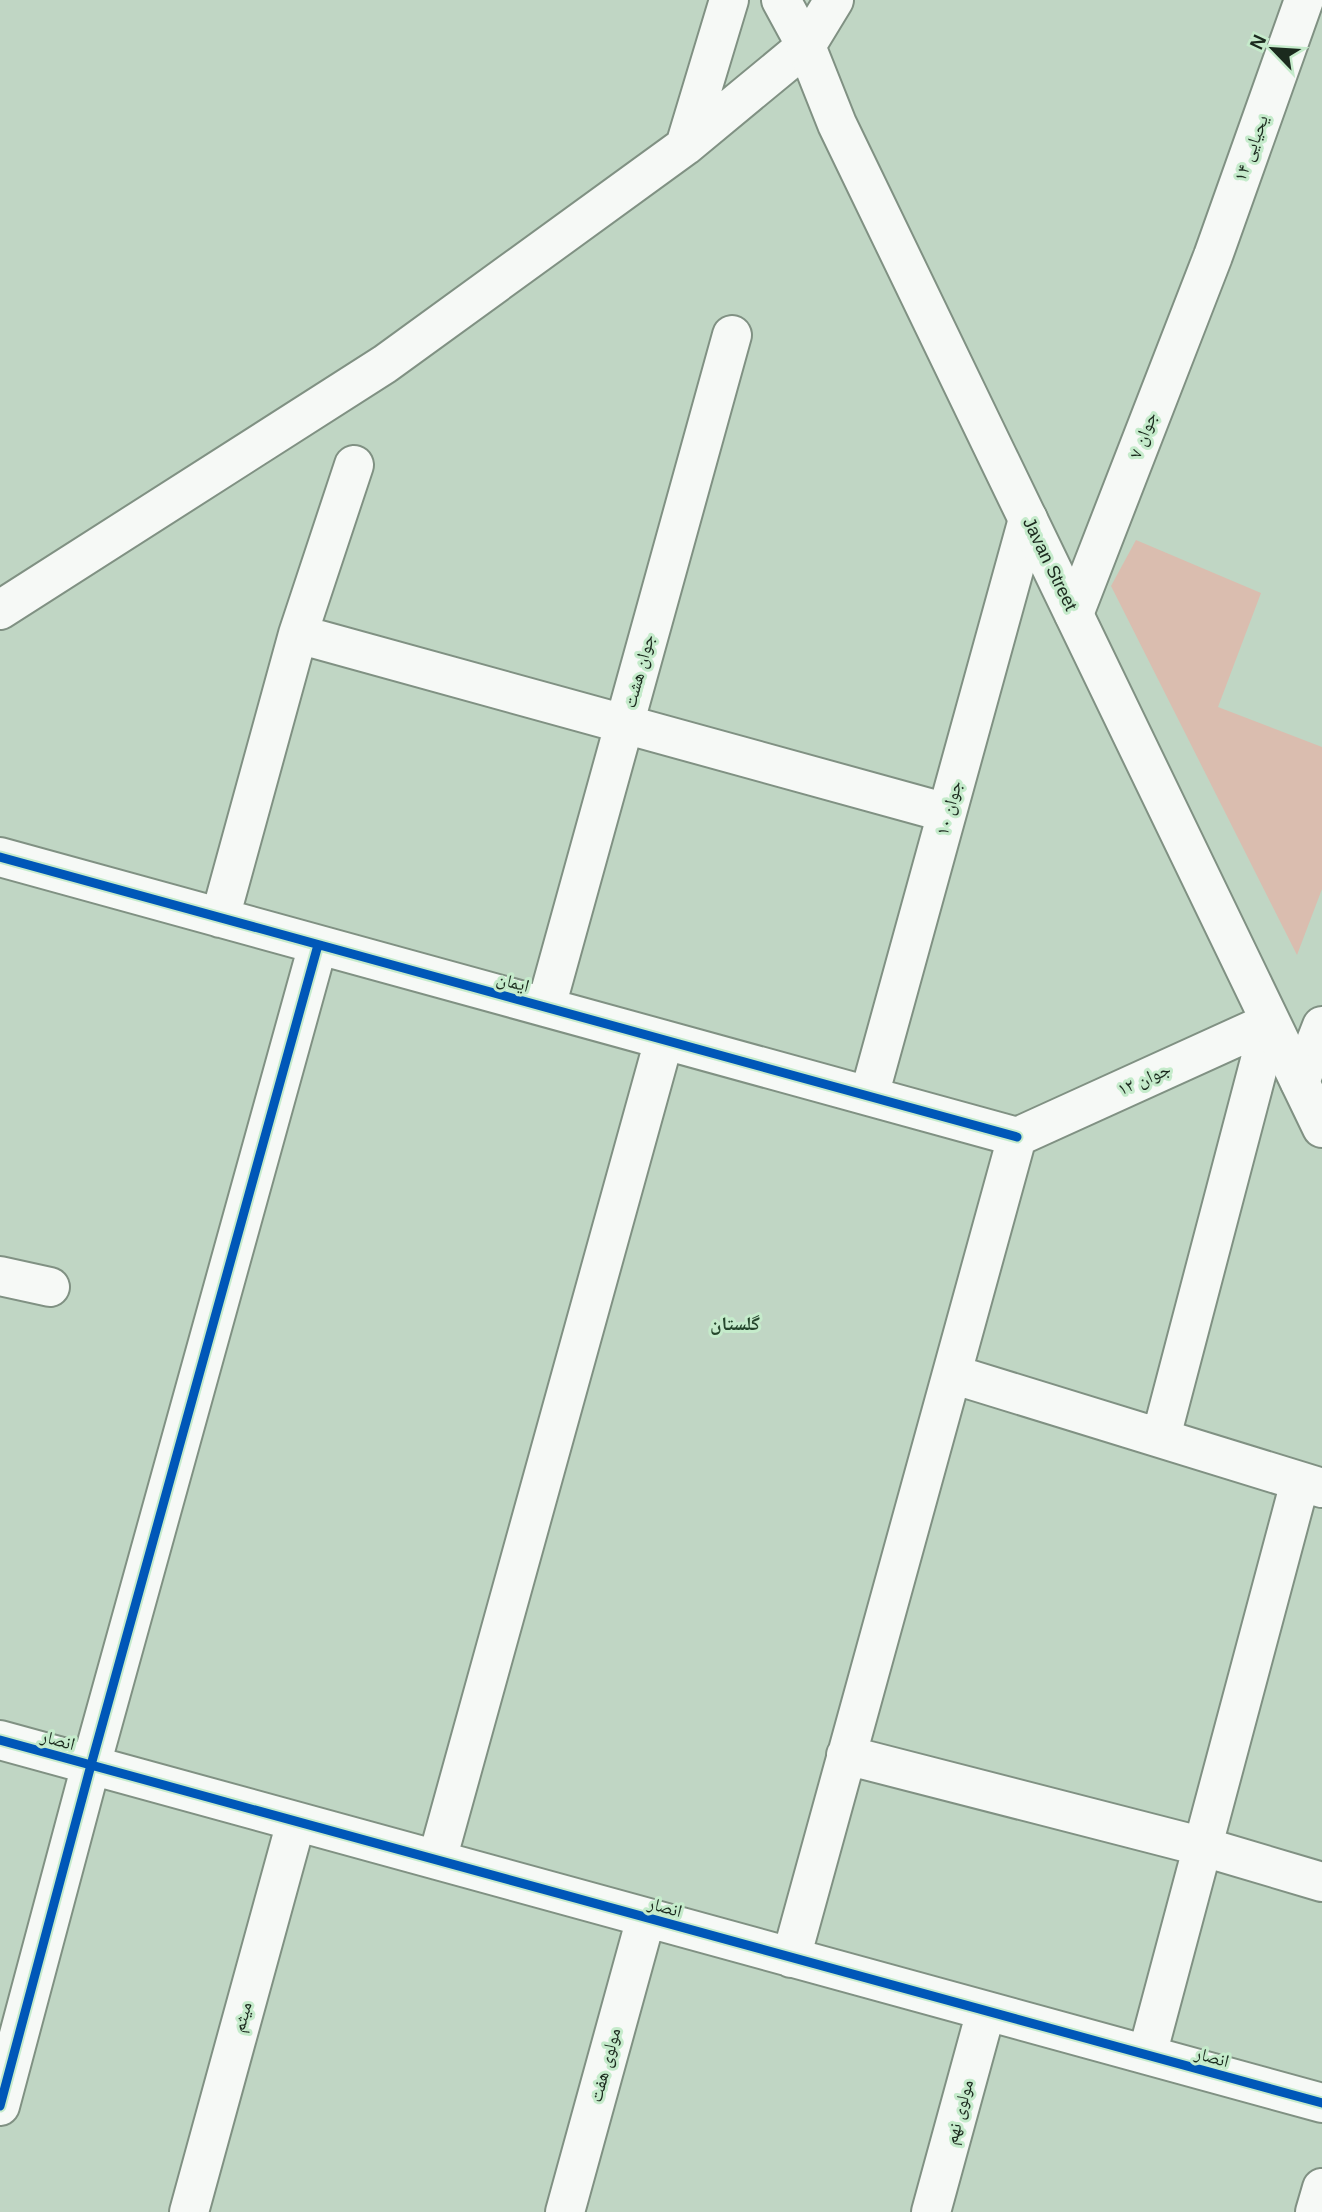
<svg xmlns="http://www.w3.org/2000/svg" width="1322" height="2212" font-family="Helvetica,'Noto Naskh Arabic',sans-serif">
<rect width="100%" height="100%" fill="#c0d6c4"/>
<path fill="#dabdaf" d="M 1136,540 L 1261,593 L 1218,707 L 1322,747 L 1322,889 L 1297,955 L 1111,586 Z"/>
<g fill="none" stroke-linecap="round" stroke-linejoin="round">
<g stroke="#809183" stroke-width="42">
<path id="minor" d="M 685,146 L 729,0
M 0,610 L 385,364 L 685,146 L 806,46
M 1074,614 L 1213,256 L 1304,0
M 298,634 L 947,813
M 0,857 L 1017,1137
M 220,918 L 298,634 L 354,465
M 546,1007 L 732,335
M 1300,1082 L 1322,1026
M 869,1096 L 1028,519
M 1017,1137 L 1270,1022
M 0,1276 L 50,1287
M 952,1374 L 1322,1488
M 1161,1437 L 1270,1022
M 0,1740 L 1322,2103
M 846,1755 L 1204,1847 L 1322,1882
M 437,1860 L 664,1040
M 791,1958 L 1017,1137
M 1147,2055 L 1300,1482
M 0,2106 L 91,1765 L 318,945
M 189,2212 L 296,1822
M 565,2212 L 646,1918
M 931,2212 L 986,2011
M 1315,2212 L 1322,2188"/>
</g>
<g stroke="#809183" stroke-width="42">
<path id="major" d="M 781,0 L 806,46 L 837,124 L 1322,1128
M 806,46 L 834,0"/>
</g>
<use href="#minor" stroke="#f6f9f6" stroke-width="38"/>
<use href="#major" stroke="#f6f9f6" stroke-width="38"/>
<g stroke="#c5ebcb" stroke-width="13">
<path id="cycleway" d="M 0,857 L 1017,1137
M 0,1740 L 1322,2103
M 0,2106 L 91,1765 L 318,945"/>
</g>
<use href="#cycleway" stroke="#0057b8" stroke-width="9"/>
</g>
<g text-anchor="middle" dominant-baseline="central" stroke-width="6" stroke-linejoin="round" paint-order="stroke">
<g font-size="18" fill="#1b2a1e" stroke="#c5ebcb">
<text transform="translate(1251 148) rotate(-70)">یحیایی ۱۴</text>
<text transform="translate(1143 435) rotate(-69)">جوان ۷</text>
<text transform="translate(1050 564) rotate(64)">Javan Street</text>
<text transform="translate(639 671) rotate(-75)">جوان هشت</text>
<text transform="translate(949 808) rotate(-75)">جوان ۱۰</text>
<text transform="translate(513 982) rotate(15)">ایمان</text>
<text transform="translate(1144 1079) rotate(-24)">جوان ۱۲</text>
<text transform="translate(58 1740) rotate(15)">انصار</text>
<text transform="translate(665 1907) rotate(15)">انصار</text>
<text transform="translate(242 2017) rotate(-75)">میثم</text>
<text transform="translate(1212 2057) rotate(15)">انصار</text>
<text transform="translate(605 2065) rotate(-75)">مولوی هفت</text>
<text transform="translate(959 2112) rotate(-75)">مولوی نهم</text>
</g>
<g font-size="19" font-weight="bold" fill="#25462c" stroke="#c5ebcb">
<text x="735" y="1323">گلستان</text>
</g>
</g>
<g transform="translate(1273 49) rotate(295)" stroke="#c5ebcb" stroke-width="5" paint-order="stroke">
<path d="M0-5L12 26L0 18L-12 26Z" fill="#1b2a1e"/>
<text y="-10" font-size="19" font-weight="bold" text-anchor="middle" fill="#1b2a1e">N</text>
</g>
</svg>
